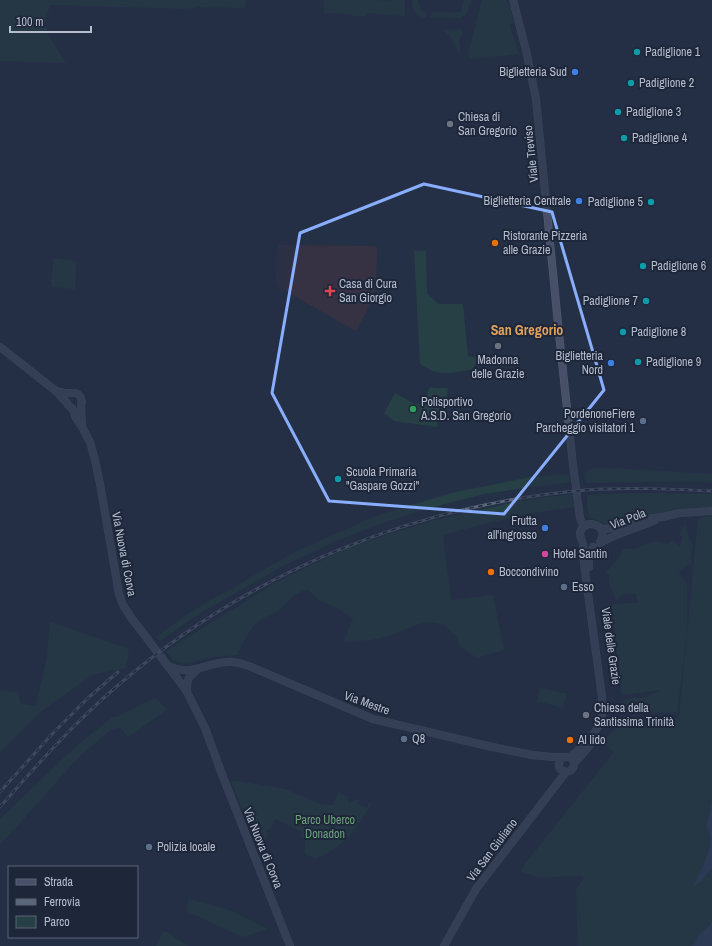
<svg xmlns="http://www.w3.org/2000/svg" width="712" height="946" font-family="'Archivo Narrow',sans-serif">
<rect width="100%" height="100%" fill="#243045"/>
<path fill="#363244" d="M 278,245 L 374,246 L 377,248 L 377,251 L 376,286 L 373,295 L 366,313 L 356,331 L 278,287 L 276,280 Z"/>
<path fill="#264046" d="M 0,0 L 246,0 L 245,8 L 197,7 L 192,9 L 50,5 L 44,25 L 50,38 L 66,63 L 0,61 Z
M 324,0 L 377,0 L 389,1 L 390,0 L 405,0 L 405,16 L 366,13 L 366,16 L 352,16 L 352,14 L 324,13 Z
M 412,0 L 418,0 C 419,6 420,10 426,13 L 426,17 C 414,17 413,10 412,0 Z
M 464,0 L 471,0 L 467,13 L 461,18 L 431,17 L 431,13 L 433,13 L 460,12 Z
M 482,0 L 506,0 C 511,7 512,15 514,23 L 511,24 L 509,25 L 519,54 L 469,59 L 469,51 Z
M 443,30 L 463,30 L 462,36 L 460,38 L 459,43 L 460,45 L 460,53 L 450,36 Z
M 414,251 L 426,251 L 427,293 L 438,304 L 463,304 L 468,356 L 478,358 L 473,369 C 462,371 451,374 441,373 C 433,372 426,368 420,364 Z
M 54,258 L 76,261 L 75,289 L 53,287 L 52,286 L 51,284 Z
M 430,387 L 436,388 L 448,388 L 446,405 L 440,404 L 437,427 L 394,421 L 384,413 L 395,393 L 415,404 C 424,405 427,394 430,387 Z
M 607,468 L 712,474 L 712,483 L 696,481 L 586,483 L 584,473 L 592,469 Z
M 569,474 L 570,482 L 531,487 L 484,494 L 426,509 L 377,525 L 334,542 L 283,566 L 202,612 L 160,641 L 156,637 L 189,613 L 295,552 L 376,516 L 451,493 L 531,477 Z
M 628,493 L 712,494 L 712,508 L 699,507 L 675,509 L 623,523 L 609,525 L 589,517 L 587,507 L 587,495 Z
M 572,494 L 574,507 L 532,513 L 483,524 L 443,535 L 451,600 L 493,595 L 504,650 L 477,658 L 460,646 L 456,636 L 443,624 L 429,622 L 419,624 L 388,636 L 370,640 L 344,642 L 353,618 L 339,609 L 321,601 L 308,590 C 292,593 291,600 280,609 C 274,614 265,616 259,621 C 249,629 242,644 237,655 L 213,657 L 187,664 L 174,661 L 166,651 L 277,582 L 351,546 L 432,521 L 519,501 Z
M 707,516 L 712,516 L 712,946 L 578,946 L 576,889 L 584,878 L 583,876 L 537,877 L 521,871 L 525,864 L 614,752 L 603,742 C 608,733 617,732 620,721 L 679,718 L 698,519 Z
M 685,524 L 689,537 L 693,545 L 690,558 L 692,562 L 679,571 L 681,577 L 687,584 L 687,633 L 677,713 L 627,712 L 623,708 L 623,701 L 631,698 L 638,698 L 646,697 L 661,690 L 622,695 L 612,605 L 642,602 L 638,601 L 635,593 L 623,594 L 616,600 C 613,592 608,584 609,575 L 606,571 C 614,565 619,559 623,549 L 635,549 L 646,544 L 656,541 L 667,544 L 673,540 L 680,547 L 683,537 L 679,535 Z
M 50,622 L 129,649 L 126,668 L 94,674 L 40,712 L 0,752 L 0,691 L 17,692 L 21,704 L 36,706 L 47,656 Z
M 540,688 L 567,694 L 563,708 L 537,701 Z
M 155,698 L 167,710 L 128,737 L 120,727 L 110,730 L 77,759 L 0,845 L 0,819 L 68,754 L 86,738 L 113,717 L 117,717 Z
M 234,781 L 237,781 L 285,789 L 320,804 L 333,805 L 339,791 L 341,794 L 348,797 L 349,804 L 351,803 L 356,799 L 359,800 L 358,804 L 367,808 L 369,803 L 371,803 C 359,828 340,849 315,859 L 305,853 C 304,850 306,845 305,840 L 301,836 L 302,832 L 275,819 L 271,828 L 267,830 L 266,832 L 268,834 C 267,841 262,841 256,842 L 232,784 L 232,782 Z
M 189,899 L 229,910 L 267,929 L 243,937 L 186,911 Z
M 163,932 L 167,932 L 188,946 L 156,946 Z"/>
<path fill="#35476c" d="M 712,801 L 712,868 L 699,883 L 693,887 L 704,864 L 711,844 L 709,831 L 706,826 L 709,816 Z
M 712,922 L 712,946 L 690,946 L 691,945 L 694,945 C 696,942 697,938 699,935 C 703,930 709,928 712,922 Z"/>
<g fill="none" stroke-linecap="round" stroke-linejoin="round">
<g stroke="#545d6e" stroke-width="8">
<path id="secondary" d="M 513,0 L 526,50 L 536,99 L 558,324 L 573,465 L 580,518 L 584,527
M 0,347 L 56,391 L 67,403 L 68,405 L 72,408 L 76,418 L 82,427 L 90,442 L 95,460 L 100,484 L 119,594 L 123,605 L 130,616 L 180,682 L 187,692 L 205,728 L 223,777 L 290,946
M 56,391 L 65,393 L 75,393 L 78,394 L 80,396 L 82,402 L 81,405 L 82,426
M 601,529 L 615,528 L 645,519 L 663,517 L 679,513 L 712,511
M 600,543 C 618,533 637,528 655,520
M 589,567 C 588,560 590,554 593,547
M 169,666 C 191,677 205,663 227,662 C 234,661 242,664 249,666 L 373,719 L 488,746 L 532,755 L 552,757 L 570,757 C 577,763 574,771 566,772 L 560,769 C 558,764 559,761 562,758
M 187,691 C 186,681 189,676 197,670
M 570,757 C 581,749 600,731 602,716 C 603,710 602,703 602,697 L 584,564 C 584,558 584,551 583,545 C 583,541 580,538 580,533 C 583,517 611,524 600,542
M 574,763 L 581,756 L 595,739
M 444,946 L 476,889 L 566,772"/>
</g>
<use href="#secondary" stroke="#475068" stroke-width="7"/>
<g stroke="#5b667b" stroke-width="3">
<path id="rail" d="M 0,792 L 53,733 L 88,698 L 118,672
M 0,807 C 37,765 73,724 116,687 C 247,573 413,505 586,490 C 628,487 670,489 712,491"/>
</g>
<use href="#rail" stroke="#1e273a" stroke-width="1.5" stroke-dasharray="4.5" stroke-linecap="butt"/>
</g>
<path d="M0 0H712V946H0ZM 424,184 L 552,212 L 604,390 L 504,514 L 329,501 L 272,393 L 300,233 Z" fill="#243045" fill-opacity=".55" fill-rule="evenodd"/>
<path fill="none" stroke="#8aaeff" stroke-width="3" stroke-linejoin="round" d="M 424,184 L 552,212 L 604,390 L 504,514 L 329,501 L 272,393 L 300,233 Z"/>
<g fill="#0f9aa8" stroke="#1e273a" stroke-width="1.5">
<circle cx="637" cy="52" r="4"/>
<circle cx="631" cy="83" r="4"/>
<circle cx="618" cy="112" r="4"/>
<circle cx="624" cy="138" r="4"/>
<circle cx="651" cy="202" r="4"/>
<circle cx="643" cy="266" r="4"/>
<circle cx="646" cy="301" r="4"/>
<circle cx="623" cy="332" r="4"/>
<circle cx="638" cy="362" r="4"/>
<circle cx="338" cy="479" r="4"/>
</g>
<g fill="#3f7fe0" stroke="#1e273a" stroke-width="1.5">
<circle cx="575" cy="72" r="4"/>
<circle cx="579" cy="201" r="4"/>
<circle cx="611" cy="363" r="4"/>
<circle cx="545" cy="528" r="4"/>
</g>
<g fill="#6b7280" stroke="#1e273a" stroke-width="1.5">
<circle cx="450" cy="124" r="4"/>
<circle cx="498" cy="346" r="4"/>
<circle cx="586" cy="715" r="4"/>
</g>
<g fill="#e8710a" stroke="#1e273a" stroke-width="1.5">
<circle cx="495" cy="243" r="4"/>
<circle cx="491" cy="572" r="4"/>
<circle cx="570" cy="740" r="4"/>
</g>
<path fill="#e0444e" stroke="#1e273a" stroke-width="1.5" d="M328 285h4v4h4v4h-4v4h-4v-4h-4v-4h4z"/>
<circle fill="#2e9e5b" stroke="#1e273a" stroke-width="1.5" cx="413" cy="409" r="4"/>
<g fill="#5c6f8a" stroke="#1e273a" stroke-width="1.5">
<circle cx="643" cy="421" r="4"/>
<circle cx="564" cy="587" r="4"/>
<circle cx="404" cy="739" r="4"/>
<circle cx="149" cy="847" r="4"/>
</g>
<circle fill="#d1479c" stroke="#1e273a" stroke-width="1.5" cx="545" cy="554" r="4"/>
<g text-anchor="middle" dominant-baseline="central" stroke-width="4" stroke-linejoin="round" paint-order="stroke">
<g font-size="12" fill="#b6bece" stroke="#1e273a" text-anchor="start">
<text x="645" y="52">Padiglione 1</text>
<text x="567" y="72" text-anchor="end">Biglietteria Sud</text>
<text x="639" y="83">Padiglione 2</text>
<text x="626" y="112">Padiglione 3</text>
<text x="458" y="117">Chiesa di<tspan x="458" dy="14">San Gregorio</tspan></text>
<text x="632" y="138">Padiglione 4</text>
<text x="571" y="201" text-anchor="end">Biglietteria Centrale</text>
<text x="643" y="202" text-anchor="end">Padiglione 5</text>
<text x="503" y="236">Ristorante Pizzeria<tspan x="503" dy="14">alle Grazie</tspan></text>
<text x="651" y="266">Padiglione 6</text>
<text x="339" y="284">Casa di Cura<tspan x="339" dy="14">San Giorgio</tspan></text>
<text x="638" y="301" text-anchor="end">Padiglione 7</text>
<text x="631" y="332">Padiglione 8</text>
<text x="603" y="356" text-anchor="end">Biglietteria<tspan x="603" dy="14">Nord</tspan></text>
<text x="498" y="360" text-anchor="middle">Madonna<tspan x="498" dy="14">delle Grazie</tspan></text>
<text x="646" y="362">Padiglione 9</text>
<text x="421" y="402">Polisportivo<tspan x="421" dy="14">A.S.D. San Gregorio</tspan></text>
<text x="635" y="414" text-anchor="end">PordenoneFiere<tspan x="635" dy="14">Parcheggio visitatori 1</tspan></text>
<text x="346" y="472">Scuola Primaria<tspan x="346" dy="14">"Gaspare Gozzi"</tspan></text>
<text x="537" y="521" text-anchor="end">Frutta<tspan x="537" dy="14">all'ingrosso</tspan></text>
<text x="553" y="554">Hotel Santin</text>
<text x="499" y="572">Boccondivino</text>
<text x="572" y="587">Esso</text>
<text x="594" y="708">Chiesa della<tspan x="594" dy="14">Santissima Trinità</tspan></text>
<text x="412" y="739">Q8</text>
<text x="578" y="740">Al lido</text>
<text x="157" y="847">Polizia locale</text>
</g>
<g font-size="12" fill="#b6bece" stroke="#1e273a">
<text transform="translate(531 154) rotate(-96)">Viale Treviso</text>
<text transform="translate(628 519) rotate(-21)">Via Pola</text>
<text transform="translate(124 554) rotate(79)">Via Nuova di Corva</text>
<text transform="translate(611 646) rotate(82)">Viale delle Grazie</text>
<text transform="translate(367 703) rotate(20)">Via Mestre</text>
<text transform="translate(263 848) rotate(68)">Via Nuova di Corva</text>
<text transform="translate(492 850) rotate(-53)">Via San Giuliano</text>
</g>
<g font-size="12" fill="#6ba17c" stroke="#1e273a">
<text x="325" y="820">Parco Uberco<tspan x="325" dy="14">Donadon</tspan></text>
</g>
<g font-size="14" font-weight="bold" fill="#e0a15f" stroke="#1e273a">
<text x="527" y="330">San Gregorio</text>
</g>
</g>
<rect x="8" y="866" width="130" height="72" fill="#1e273a" stroke="#5b6375"/>
<rect x="16" y="879" width="20" height="6" fill="#475068" stroke="#5b6375"/>
<text x="44" y="886" font-size="12" fill="#b6bece">Strada</text>
<rect x="16" y="899" width="20" height="6" fill="#5b667b" stroke="#5b6375"/>
<text x="44" y="906" font-size="12" fill="#b6bece">Ferrovia</text>
<rect x="16" y="916" width="20" height="12" fill="#264046" stroke="#5b6375"/>
<text x="44" y="926" font-size="12" fill="#b6bece">Parco</text>
<path d="M10 26v6h81v-6" fill="none" stroke="#b6bece" stroke-width="2"/>
<text x="16" y="26" font-size="12" fill="#b6bece" stroke="#1e273a" stroke-width="3" paint-order="stroke">100 m</text>
</svg>
